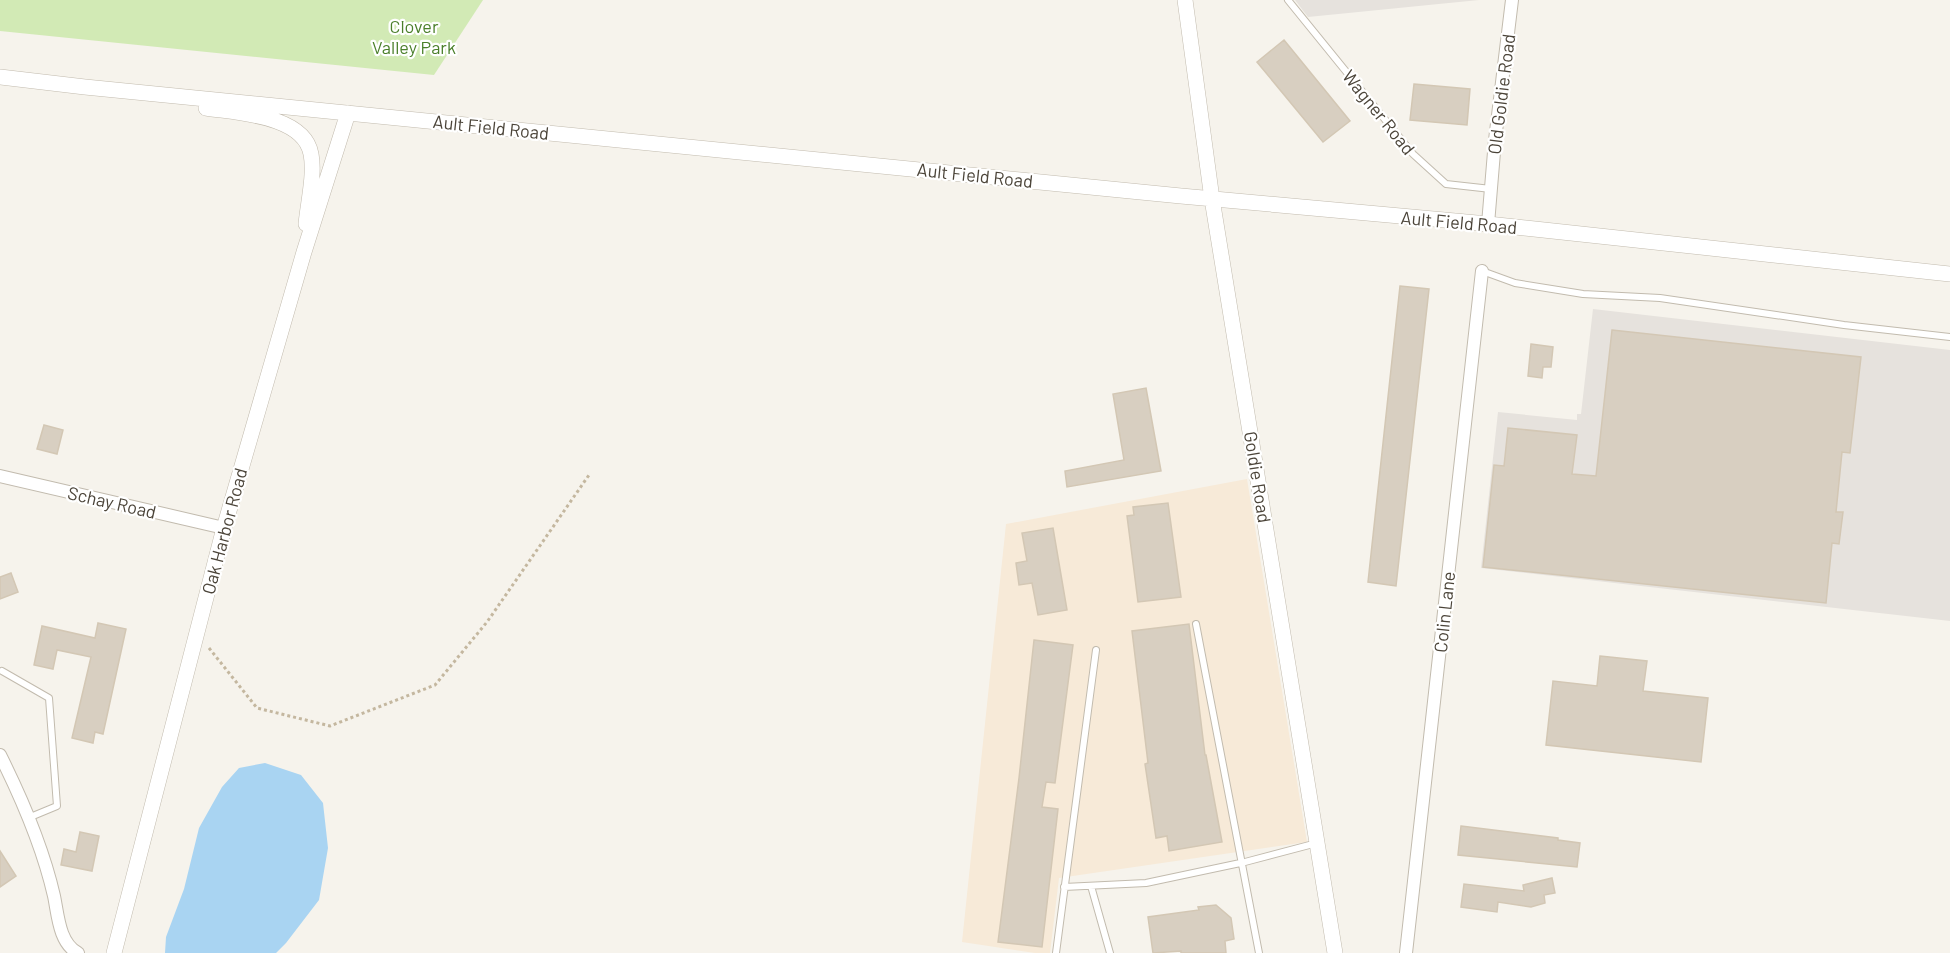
<svg xmlns="http://www.w3.org/2000/svg" width="1950" height="953" font-family="Barlow,sans-serif">
<rect width="100%" height="100%" fill="#f6f3ec"/>
<path fill="#f7ead8" d="M 1247,479 L 1307,842 L 1059,878 L 1050,953 L 1035,953 L 962,942 L 1006,524 Z"/>
<path fill="#e6e2dd" d="M 1295,0 L 1479,0 L 1308,17 Z
M 1593,309 L 1950,350 L 1950,621 L 1481,568 L 1498,412 L 1577,420 L 1577,414 L 1581,414 Z"/>
<path fill="#d2eab5" d="M 0,0 L 483,0 L 434,75 L 0,31 Z"/>
<path fill="#a9d4f2" d="M 265,763 L 301,775 L 323,803 L 328,848 L 319,900 L 286,943 L 276,953 L 165,953 L 166,937 L 184,889 L 199,828 L 222,787 L 239,768 Z"/>
<path fill="#d8cfc1" stroke="#d3c7b4" stroke-width="1.5" d="M 1284,40 L 1350,121 L 1323,142 L 1257,62 Z
M 1414,84 L 1470,89 L 1467,125 L 1410,120 Z
M 1400,286 L 1429,289 L 1396,586 L 1368,582 Z
M 1612,330 L 1861,357 L 1850,453 L 1842,452 L 1836,512 L 1843,512 L 1839,544 L 1832,543 L 1826,603 L 1483,567 L 1494,465 L 1504,466 L 1508,428 L 1577,435 L 1572,474 L 1596,476 Z
M 1531,344 L 1553,347 L 1551,367 L 1543,367 L 1542,378 L 1528,376 Z
M 1146,388 L 1161,471 L 1067,487 L 1065,471 L 1124,460 L 1113,394 Z
M 44,425 L 63,430 L 57,454 L 37,449 Z
M 1168,503 L 1181,597 L 1138,602 L 1127,516 L 1134,515 L 1133,507 Z
M 1053,528 L 1067,610 L 1038,615 L 1032,583 L 1019,585 L 1016,563 L 1027,561 L 1022,533 Z
M 11,573 L 18,592 L 0,599 L 0,577 Z
M 98,623 L 126,629 L 103,734 L 95,732 L 93,743 L 72,738 L 91,657 L 57,650 L 53,669 L 34,665 L 42,626 L 95,638 Z
M 1189,624 L 1205,755 L 1206,755 L 1222,842 L 1169,851 L 1167,836 L 1156,838 L 1145,764 L 1148,763 L 1132,631 Z
M 1034,640 L 1073,645 L 1055,783 L 1046,782 L 1042,807 L 1058,809 L 1042,947 L 998,942 L 1019,778 Z
M 1600,656 L 1647,661 L 1643,691 L 1708,698 L 1701,762 L 1546,745 L 1553,681 L 1597,686 Z
M 1461,826 L 1558,838 L 1558,840 L 1580,843 L 1577,867 L 1458,855 Z
M 80,832 L 99,836 L 92,871 L 61,865 L 64,849 L 76,852 Z
M 0,851 L 16,876 L 0,887 Z
M 1552,878 L 1555,893 L 1544,895 L 1545,903 L 1531,907 L 1498,902 L 1497,912 L 1461,907 L 1464,884 L 1524,891 L 1523,885 Z
M 1216,905 L 1231,918 L 1234,939 L 1225,941 L 1226,953 L 1181,953 L 1181,951 L 1153,953 L 1148,917 L 1199,910 L 1198,907 Z"/>
<g fill="none" stroke-linecap="round" stroke-linejoin="round">
<g stroke="#c2bbae" stroke-width="8">
<path id="service" d="M 1288,0 L 1413,154 L 1446,184 L 1491,189
M 1482,271 L 1515,283 L 1583,294 L 1660,298 L 1844,325 L 1950,337
M 1196,624 L 1259,953
M 2,671 L 49,698 L 57,806 L 28,818
M 1091,886 L 1110,953
M 1064,887 L 1146,883 L 1245,862 L 1317,843
M 1056,953 L 1096,650"/>
</g>
<g stroke="#c2bbae" stroke-width="14">
<path id="minor" d="M 1488,224 L 1495,140 L 1512,0
M 0,476 L 224,528
M 0,755 C 22,799 43,848 54,896 C 58,915 59,943 78,953
M 1406,953 L 1482,271"/>
</g>
<g stroke="#c2bbae" stroke-width="16">
<path id="tertiary" d="M 1185,0 L 1212,199 L 1335,953
M 0,77 L 85,87 L 1181,196 L 1488,224 L 1950,274
M 206,108 C 237,113 304,115 311,154 C 315,174 308,203 306,224
M 114,953 L 224,528 L 304,252 L 348,113"/>
</g>
<path stroke="#c4b79f" stroke-width="3" stroke-dasharray="3 3" stroke-linecap="butt" d="M 209,648 L 257,708 L 330,726 L 435,685 L 487,622 L 589,475"/>
<use href="#service" stroke="#fff" stroke-width="6"/>
<use href="#minor" stroke="#fff" stroke-width="12"/>
<use href="#tertiary" stroke="#fff" stroke-width="15"/>
</g>
<g text-anchor="middle" dominant-baseline="central" stroke-width="4.5" stroke-linejoin="round" paint-order="stroke">
<g font-size="18" fill="#4a7f2a" stroke="#fff">
<text x="414" y="26">Clover<tspan x="414" dy="21">Valley Park</tspan></text>
</g>
<g font-size="18" fill="#4b4439" stroke="#fff">
<text transform="translate(1501 94) rotate(-83)">Old Goldie Road</text>
<text transform="translate(1379 112) rotate(51)">Wagner Road</text>
<text transform="translate(491 127) rotate(6)">Ault Field Road</text>
<text transform="translate(975 175) rotate(6)">Ault Field Road</text>
<text transform="translate(1459 222) rotate(5)">Ault Field Road</text>
<text transform="translate(1258 477) rotate(81)">Goldie Road</text>
<text transform="translate(112 502) rotate(13)">Schay Road</text>
<text transform="translate(224 531) rotate(-75)">Oak Harbor Road</text>
<text transform="translate(1444 612) rotate(-84)">Colin Lane</text>
</g>
</g>
</svg>
